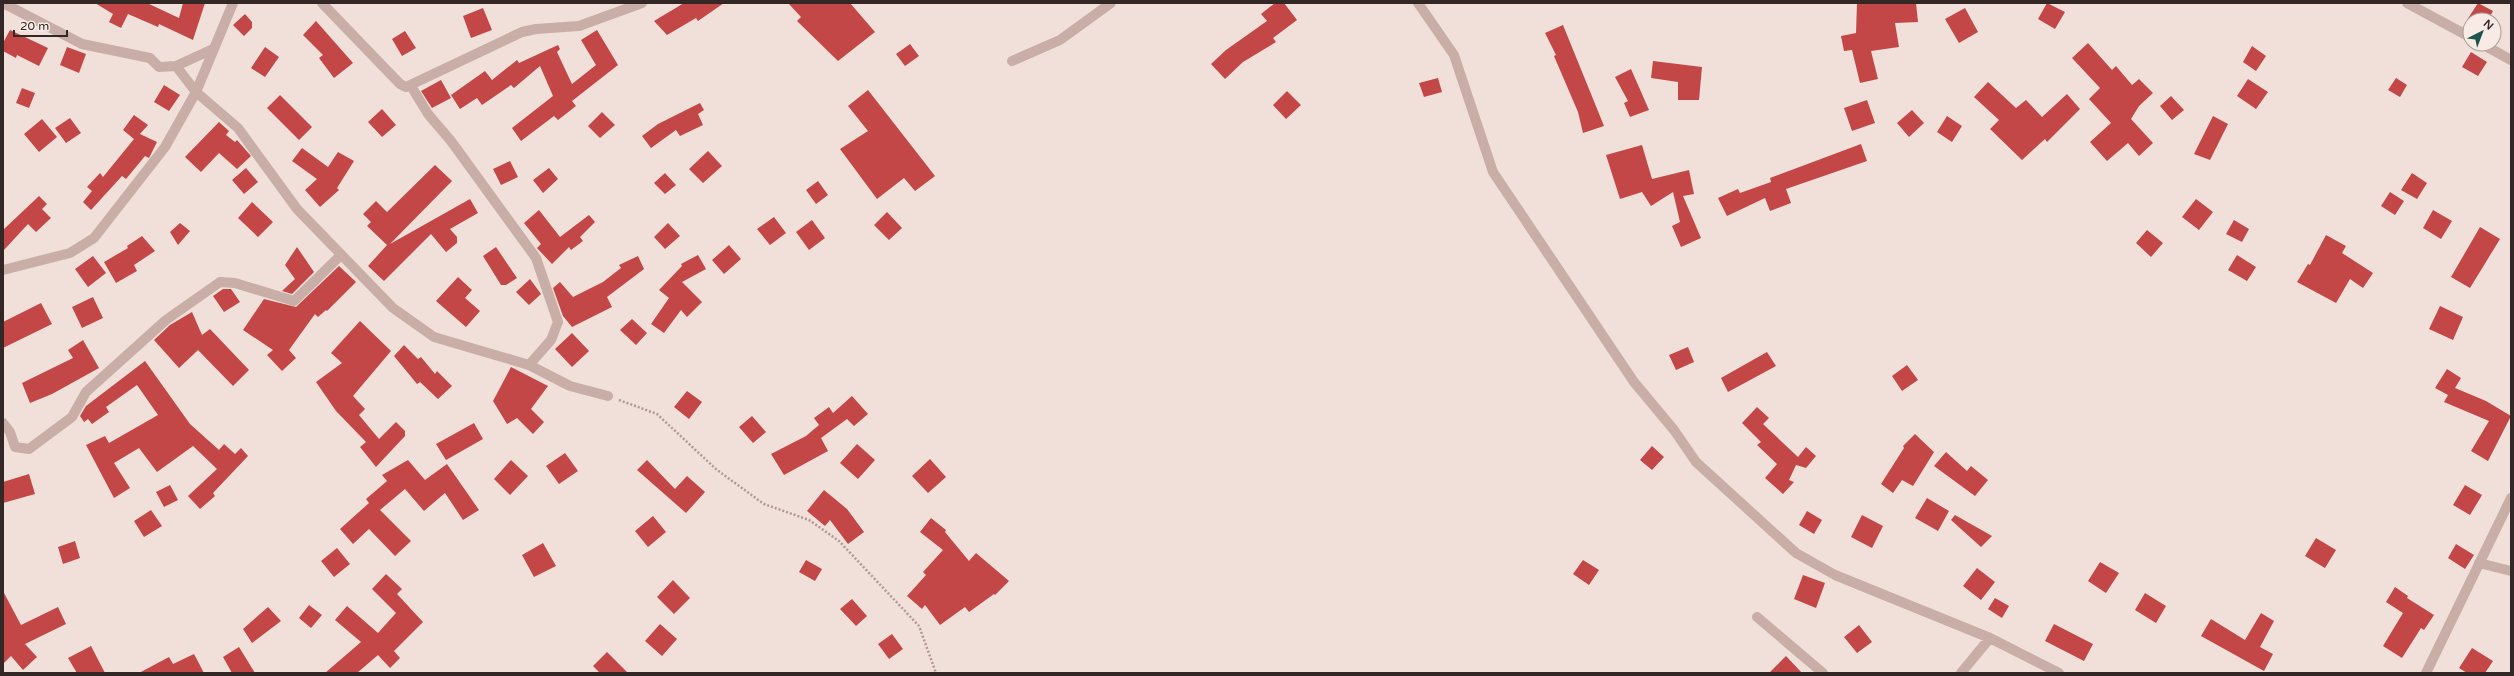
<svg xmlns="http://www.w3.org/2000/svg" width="2514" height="676" font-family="'Varela Round',sans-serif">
<rect width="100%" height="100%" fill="#f0e0d9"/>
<path fill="#c24746" d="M 95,3 L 147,3 L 179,18 L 183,3 L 205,3 L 193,40 L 159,24 L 158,27 L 128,14 L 121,28 L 109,22 L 113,14 Z
M 684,3 L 724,3 L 698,21 L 696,18 L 667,35 L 654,21 Z
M 788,3 L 850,3 L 875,32 L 838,61 L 797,21 L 801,17 Z
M 1275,3 L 1284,3 L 1297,20 L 1273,38 L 1276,42 L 1243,62 L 1225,79 L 1211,64 L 1226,50 L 1267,21 L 1261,14 Z
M 1857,3 L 1916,3 L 1918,22 L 1895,23 L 1899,47 L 1871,51 L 1878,79 L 1860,83 L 1852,50 L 1844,51 L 1841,36 L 1856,33 Z
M 2047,3 L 2065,12 L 2055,29 L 2038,19 Z
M 2478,3 L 2493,11 L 2488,20 L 2467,20 Z
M 483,8 L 492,30 L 471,38 L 463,16 Z
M 1965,8 L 1978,32 L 1959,43 L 1945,19 Z
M 245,14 L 252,22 L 252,28 L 244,36 L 233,25 Z
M 316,21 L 353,63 L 334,78 L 319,58 L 323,55 L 303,35 Z
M 1563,25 L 1604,126 L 1583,133 L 1578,112 L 1554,56 L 1556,55 L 1545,33 Z
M 10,30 L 48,48 L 39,66 L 17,55 L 16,58 L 3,51 L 3,43 Z
M 597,30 L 618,65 L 572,101 L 576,106 L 558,120 L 554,116 L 521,141 L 512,128 L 553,96 L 540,66 L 514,88 L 511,85 L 482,105 L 477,98 L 460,109 L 451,95 L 485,71 L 492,80 L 517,60 L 519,63 L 558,45 L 560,49 L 557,52 L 572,84 L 596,65 L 581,40 Z
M 405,31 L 416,48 L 402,56 L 392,39 Z
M 2088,43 L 2112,70 L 2116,66 L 2132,85 L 2139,79 L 2153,93 L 2139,106 L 2131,119 L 2153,143 L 2139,156 L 2128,143 L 2107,161 L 2090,142 L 2111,123 L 2089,99 L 2100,88 L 2072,58 Z
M 910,44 L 919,56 L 905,66 L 896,54 Z
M 2252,46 L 2266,56 L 2256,71 L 2243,62 Z
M 67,47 L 86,54 L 79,73 L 60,65 Z
M 265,47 L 279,57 L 265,77 L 251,68 Z
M 2471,52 L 2487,62 L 2478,76 L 2462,67 Z
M 1653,61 L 1702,67 L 1699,100 L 1678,100 L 1678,82 L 1651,78 Z
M 1631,69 L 1649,110 L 1630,117 L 1624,103 L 1628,101 L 1615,77 Z
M 1438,78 L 1442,92 L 1424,97 L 1419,83 Z
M 2396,78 L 2407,85 L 2400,97 L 2388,90 Z
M 2248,79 L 2268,92 L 2256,109 L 2237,96 Z
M 441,80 L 451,98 L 432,108 L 421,91 Z
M 1988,82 L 2016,108 L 2026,100 L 2042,117 L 2067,94 L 2080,109 L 2047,142 L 2045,139 L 2022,160 L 1990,129 L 1999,120 L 1974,97 Z
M 164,85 L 180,95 L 169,111 L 154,102 Z
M 22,88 L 35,93 L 29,108 L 16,103 Z
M 868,90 L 935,176 L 915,191 L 904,178 L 877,199 L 840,149 L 868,131 L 848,106 Z
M 1287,91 L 1301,105 L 1286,119 L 1273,105 Z
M 280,95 L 312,127 L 299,140 L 267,108 Z
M 2171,96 L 2184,110 L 2172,120 L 2160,106 Z
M 1867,100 L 1875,123 L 1852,131 L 1844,108 Z
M 700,103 L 704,110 L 698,114 L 703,125 L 680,136 L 676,130 L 651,148 L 642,136 L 658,124 Z
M 382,109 L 396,125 L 382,137 L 368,122 Z
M 1912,110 L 1924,123 L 1909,137 L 1897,123 Z
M 602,112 L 615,125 L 600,138 L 588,126 Z
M 134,115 L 148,125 L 140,134 L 157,142 L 149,158 L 145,156 L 126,179 L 122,176 L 91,210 L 83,202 L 92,191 L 87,187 L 100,173 L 103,177 L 134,139 L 123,130 Z
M 1947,116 L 1962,126 L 1952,142 L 1937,132 Z
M 2213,116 L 2228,124 L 2210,160 L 2194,154 Z
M 70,118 L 81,133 L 66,143 L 55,128 Z
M 42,119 L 57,137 L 39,152 L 24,134 Z
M 219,122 L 229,131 L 226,135 L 235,142 L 237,140 L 251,156 L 237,169 L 219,153 L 201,172 L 185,157 Z
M 1861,144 L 1867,161 L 1786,189 L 1791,203 L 1770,211 L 1765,198 L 1727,216 L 1718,198 L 1738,189 L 1740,193 L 1771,182 L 1770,178 Z
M 1642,145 L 1652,179 L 1689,170 L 1694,194 L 1683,196 L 1701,238 L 1681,247 L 1672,226 L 1680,222 L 1673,192 L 1651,206 L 1642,192 L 1620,199 L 1606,155 Z
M 302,148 L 328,167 L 338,152 L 354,161 L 337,188 L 339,190 L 320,207 L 305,190 L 317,179 L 292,161 Z
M 708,151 L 722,166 L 703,183 L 689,169 Z
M 510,161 L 518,177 L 501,185 L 493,169 Z
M 435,165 L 452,181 L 390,244 L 470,199 L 478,213 L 450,229 L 457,237 L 457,243 L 446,252 L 431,234 L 384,281 L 368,266 L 387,245 L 367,226 L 371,222 L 363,214 L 376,201 L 387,212 Z
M 246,168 L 258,182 L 244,194 L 232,180 Z
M 549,168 L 558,179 L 543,193 L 533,180 Z
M 665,173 L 676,185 L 665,194 L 654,183 Z
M 2412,173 L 2427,183 L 2417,199 L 2401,190 Z
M 818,181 L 828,195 L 816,204 L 806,190 Z
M 2390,192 L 2404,201 L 2395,215 L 2381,206 Z
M 39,196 L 47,204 L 42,209 L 51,218 L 36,232 L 28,224 L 3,251 L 3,230 Z
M 2196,199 L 2213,212 L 2199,230 L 2182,217 Z
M 252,202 L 273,222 L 258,237 L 238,218 Z
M 539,210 L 560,237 L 589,215 L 595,222 L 580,237 L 583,241 L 571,250 L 569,247 L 552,264 L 537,248 L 541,244 L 524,223 Z
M 2433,210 L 2452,221 L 2441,239 L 2423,228 Z
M 887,212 L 902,228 L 889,240 L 874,225 Z
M 774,217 L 786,233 L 770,245 L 757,229 Z
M 812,220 L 825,238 L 809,250 L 796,232 Z
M 2234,220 L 2249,229 L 2242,242 L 2226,234 Z
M 180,223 L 190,231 L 178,245 L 170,232 Z
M 668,223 L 680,236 L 665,249 L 654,237 Z
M 2480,227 L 2500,239 L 2470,288 L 2451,277 Z
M 2147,230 L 2163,243 L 2151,257 L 2136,243 Z
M 2326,235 L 2346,246 L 2342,253 L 2373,273 L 2363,288 L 2350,279 L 2336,303 L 2297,282 L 2308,264 L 2310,265 Z
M 142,236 L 155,251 L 134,265 L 137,271 L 116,283 L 104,262 L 128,248 L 127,246 Z
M 729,245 L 741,259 L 724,274 L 712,260 Z
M 297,247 L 314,272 L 292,294 L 282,291 L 295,279 L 285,265 Z
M 496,247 L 517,278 L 506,285 L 501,285 L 483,256 Z
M 698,255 L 706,269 L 682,282 L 702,302 L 687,317 L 681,310 L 664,333 L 651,324 L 669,298 L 659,290 L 682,266 L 681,264 Z
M 2237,255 L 2256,267 L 2247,281 L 2228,270 Z
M 93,256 L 106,273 L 88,287 L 75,269 Z
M 638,256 L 644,269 L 607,297 L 612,307 L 572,327 L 563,316 L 553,288 L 560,282 L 573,297 L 603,282 L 621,268 L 619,265 Z
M 339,266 L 356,282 L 327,311 L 326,310 L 318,317 L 315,314 L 289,350 L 296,358 L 282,371 L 267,355 L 273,350 L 243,330 L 264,299 L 296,307 Z
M 458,277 L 472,290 L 465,298 L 480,311 L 466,327 L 436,301 Z
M 530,279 L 541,294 L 529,305 L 516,292 Z
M 223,289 L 231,289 L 240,302 L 224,312 L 213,296 Z
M 93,297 L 103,318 L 82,328 L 72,307 Z
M 41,303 L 52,324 L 3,348 L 3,322 Z
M 2440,306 L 2463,317 L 2453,340 L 2429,329 Z
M 192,312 L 202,335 L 210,329 L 249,370 L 233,386 L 198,350 L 179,368 L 154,340 L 170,325 Z
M 632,319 L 647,333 L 636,345 L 620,330 Z
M 360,321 L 391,351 L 353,396 L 365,409 L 359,415 L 379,439 L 396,422 L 405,431 L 405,436 L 376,467 L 360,447 L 366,442 L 336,411 L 316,382 L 342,363 L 331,353 Z
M 572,333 L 589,351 L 572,367 L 555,349 Z
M 83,340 L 99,368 L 52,394 L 30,403 L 22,383 L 73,358 L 68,350 Z
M 404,345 L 418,359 L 421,357 L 435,374 L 437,371 L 452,386 L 438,399 L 420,382 L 417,384 L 394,356 Z
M 1688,347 L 1694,362 L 1676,370 L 1669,355 Z
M 1767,352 L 1776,366 L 1728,392 L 1721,378 Z
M 145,361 L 190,424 L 219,450 L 224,444 L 235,454 L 241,448 L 248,456 L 213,493 L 215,496 L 200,509 L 188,496 L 217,469 L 193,446 L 157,472 L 139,448 L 114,463 L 130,488 L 114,498 L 86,445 L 105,436 L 109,443 L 158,415 L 137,385 L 106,407 L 109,412 L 92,424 L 88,419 L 84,422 L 80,416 L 86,406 Z
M 1907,365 L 1918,380 L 1902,391 L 1892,376 Z
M 511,367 L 548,386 L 531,409 L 544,422 L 533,434 L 517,418 L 507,424 L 493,401 Z
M 2447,369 L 2461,378 L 2455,388 L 2486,401 L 2511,416 L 2488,461 L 2471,451 L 2489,421 L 2444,402 L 2448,395 L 2435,388 Z
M 687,391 L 702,402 L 689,419 L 674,407 Z
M 852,396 L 868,414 L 854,426 L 847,419 L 821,438 L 828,451 L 784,475 L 771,454 L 806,436 L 819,425 L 814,418 L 829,407 L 833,413 Z
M 1757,407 L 1769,418 L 1763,424 L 1798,457 L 1806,447 L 1816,456 L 1806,468 L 1796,465 L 1789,480 L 1794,482 L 1783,494 L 1765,478 L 1777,464 L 1757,445 L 1761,442 L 1742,423 Z
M 752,416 L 766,432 L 753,443 L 739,427 Z
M 474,423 L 483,439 L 446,460 L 436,444 Z
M 1915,434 L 1934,452 L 1913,486 L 1902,480 L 1893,493 L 1881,484 L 1904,448 L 1903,446 Z
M 857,444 L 875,460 L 858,479 L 840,463 Z
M 1652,446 L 1664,457 L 1652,470 L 1640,460 Z
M 1946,452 L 1967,471 L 1971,466 L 1988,480 L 1975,496 L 1934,466 Z
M 565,453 L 578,471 L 559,484 L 546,466 Z
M 930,459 L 946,477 L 928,493 L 912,476 Z
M 408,460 L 425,480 L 447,464 L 479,510 L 463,520 L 445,493 L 424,511 L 405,489 L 380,510 L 411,541 L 395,556 L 369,529 L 353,544 L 340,529 L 369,503 L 366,499 L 387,481 L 382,475 Z
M 511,460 L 528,476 L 510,495 L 494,479 Z
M 647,460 L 675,489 L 687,476 L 705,492 L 686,513 L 637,470 Z
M 29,474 L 35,494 L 3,503 L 3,482 Z
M 170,485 L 178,500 L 164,507 L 156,492 Z
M 2465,485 L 2482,495 L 2470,515 L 2453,505 Z
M 824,490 L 847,509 L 864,532 L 848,544 L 830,520 L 825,526 L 807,511 Z
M 1927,498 L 1949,511 L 1938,531 L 1915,518 Z
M 151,510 L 162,526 L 144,537 L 134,521 Z
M 1807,511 L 1822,520 L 1814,534 L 1799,525 Z
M 1862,515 L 1883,526 L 1872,548 L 1851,537 Z
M 1955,515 L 1992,536 L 1981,547 L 1951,520 Z
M 653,516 L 666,532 L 648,547 L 635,531 Z
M 931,518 L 946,530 L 945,532 L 969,561 L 976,553 L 1009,581 L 995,595 L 994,594 L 969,612 L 965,607 L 940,625 L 925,605 L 922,609 L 907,596 L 926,575 L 923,572 L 943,550 L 920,532 Z
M 2316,538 L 2336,550 L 2325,568 L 2305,556 Z
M 75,541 L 80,558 L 63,564 L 58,547 Z
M 543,543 L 556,566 L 534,577 L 522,555 Z
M 2456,544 L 2474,555 L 2465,569 L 2448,558 Z
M 337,548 L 350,564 L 334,577 L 321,561 Z
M 806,560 L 822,569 L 815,581 L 799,572 Z
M 1583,560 L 1599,570 L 1589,585 L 1573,574 Z
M 2100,562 L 2119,573 L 2106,593 L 2088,581 Z
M 1977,568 L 1995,582 L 1981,600 L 1963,586 Z
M 386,574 L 402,589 L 397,594 L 423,622 L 394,651 L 400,658 L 390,668 L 378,655 L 357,673 L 325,673 L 361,642 L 335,620 L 347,606 L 378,633 L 396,613 L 372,589 Z
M 1803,575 L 1825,583 L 1816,608 L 1794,599 Z
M 673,580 L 690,598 L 674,614 L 657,597 Z
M 2395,587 L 2408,596 L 2407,598 L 2434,615 L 2424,630 L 2421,628 L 2402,658 L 2383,646 L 2403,613 L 2386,602 Z
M 3,591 L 21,625 L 58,607 L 66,624 L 25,644 L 37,657 L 23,670 L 11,656 L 3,664 Z
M 2145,593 L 2166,606 L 2156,623 L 2135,610 Z
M 1995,598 L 2009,606 L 2002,618 L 1988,609 Z
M 852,599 L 867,616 L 856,626 L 840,609 Z
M 309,605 L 322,615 L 311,628 L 299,618 Z
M 268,607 L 281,621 L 252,643 L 243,629 Z
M 2261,613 L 2274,621 L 2260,647 L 2273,654 L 2264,671 L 2201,636 L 2211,619 L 2245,640 Z
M 660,624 L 677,639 L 662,656 L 645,641 Z
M 2054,624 L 2093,644 L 2084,661 L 2045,641 Z
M 1859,625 L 1872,642 L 1857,653 L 1844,637 Z
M 892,634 L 903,649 L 889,659 L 878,644 Z
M 91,646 L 105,673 L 77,673 L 68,658 Z
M 239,647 L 255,673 L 232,673 L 223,657 Z
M 2472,648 L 2493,661 L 2485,673 L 2467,673 L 2459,668 Z
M 607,652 L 628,673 L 600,673 L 593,666 Z
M 194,654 L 204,673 L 139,673 L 169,657 L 173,664 Z
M 1786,656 L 1802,673 L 1769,673 Z"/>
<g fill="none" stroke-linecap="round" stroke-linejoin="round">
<path stroke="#b49790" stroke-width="2.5" stroke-dasharray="2 2" stroke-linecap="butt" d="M 619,400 L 657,414 L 717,470 L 764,504 L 809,520 L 839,541 L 919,626 L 936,673"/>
<path stroke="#c8aea6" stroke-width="10" d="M 3,3 L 82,44 L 150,58 L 159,67 L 176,66 L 196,92 L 238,128 L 297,209 L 393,308 L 434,337 L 529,365 L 570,386 L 608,396
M 322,3 L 400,84 L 406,87 L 522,32 L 536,29 L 579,26 L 642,3
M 1418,3 L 1454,55 L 1493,172 L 1634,382 L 1674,430 L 1696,462 L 1796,553 L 1835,575 L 1990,638 L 2059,673
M 2407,3 L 2470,37
M 2482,44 L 2511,60
M 1012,61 L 1060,40 L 1111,3
M 176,66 L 213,49
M 411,86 L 428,114 L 451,141 L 536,258 L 558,322 L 551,340 L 529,365
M 3,270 L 70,253 L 94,238 L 165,147 L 196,92 L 233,3
M 3,423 L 10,432 L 15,447 L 29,449 L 72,417 L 86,392 L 166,320 L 220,282 L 235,283 L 294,301 L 340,256
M 2479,563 L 2511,571
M 1757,617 L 1823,673
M 1961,673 L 1990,638
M 2426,673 L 2511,498"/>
</g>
<rect width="2514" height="676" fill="none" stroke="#342827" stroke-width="8"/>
<g transform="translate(2482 32) rotate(42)"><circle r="19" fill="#f8ebe5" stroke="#aa9d99"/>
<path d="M0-3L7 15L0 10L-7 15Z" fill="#1e544b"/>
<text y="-6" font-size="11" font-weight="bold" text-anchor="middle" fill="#342827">N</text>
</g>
<path d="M14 30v6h53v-6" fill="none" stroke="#342827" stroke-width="2"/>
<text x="20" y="30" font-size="12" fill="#342827" stroke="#f8ebe5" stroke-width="3" paint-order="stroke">20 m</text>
</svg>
